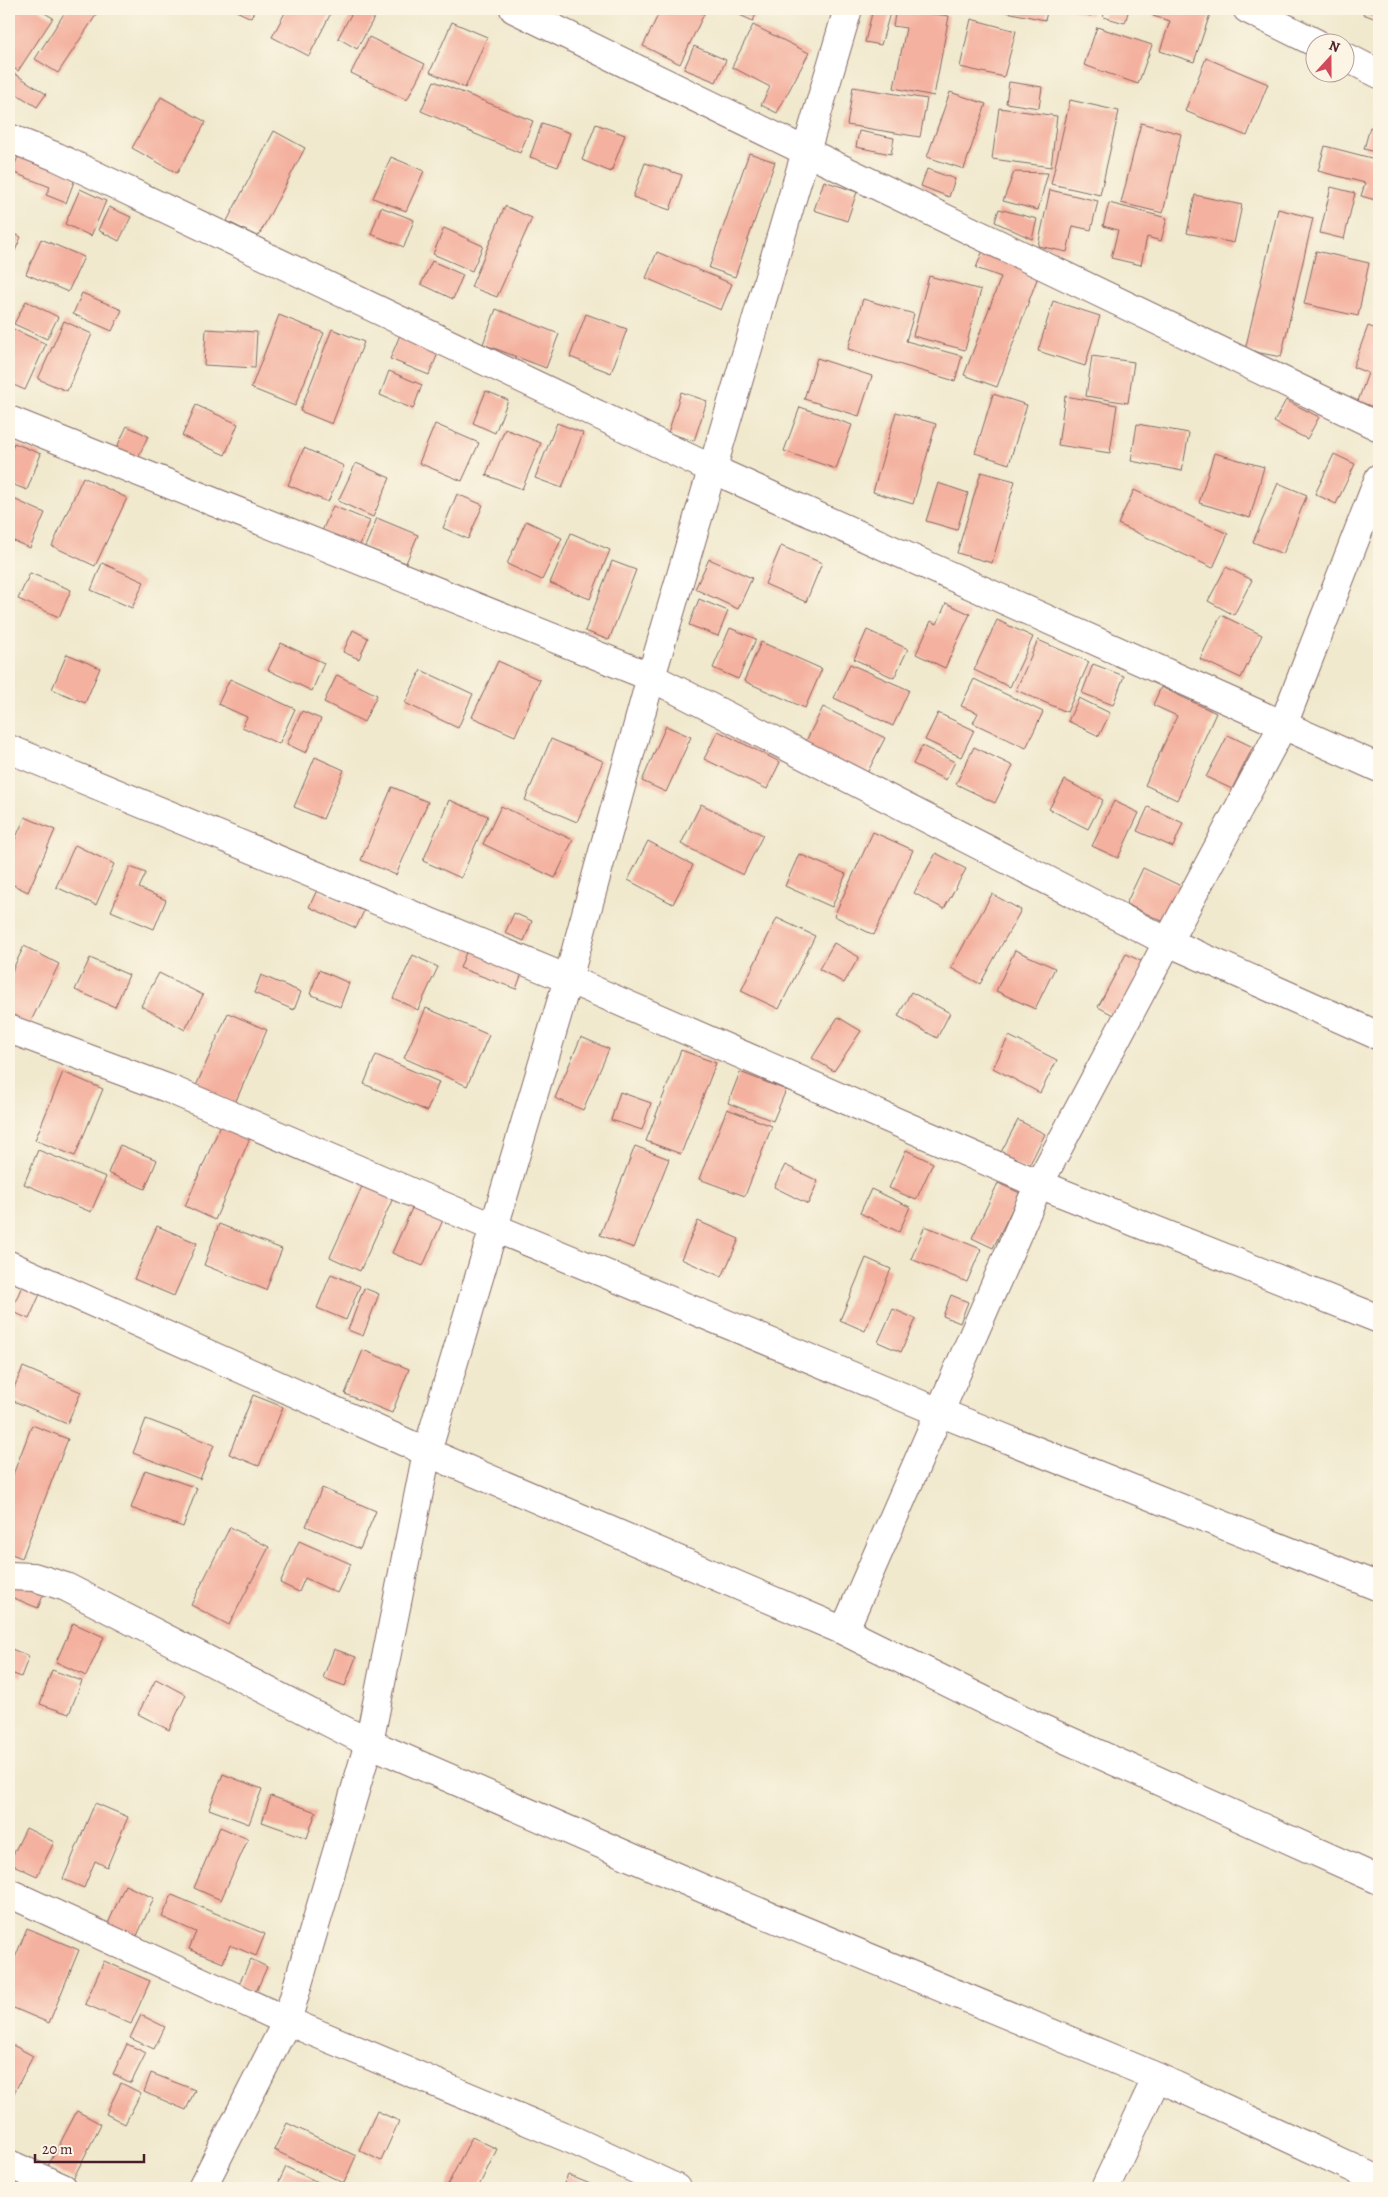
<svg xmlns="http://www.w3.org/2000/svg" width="1388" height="2197" font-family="Alegreya,serif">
<rect width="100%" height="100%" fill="#fcf5e5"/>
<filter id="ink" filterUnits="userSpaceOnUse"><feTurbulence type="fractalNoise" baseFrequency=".02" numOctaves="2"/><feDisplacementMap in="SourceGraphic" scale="10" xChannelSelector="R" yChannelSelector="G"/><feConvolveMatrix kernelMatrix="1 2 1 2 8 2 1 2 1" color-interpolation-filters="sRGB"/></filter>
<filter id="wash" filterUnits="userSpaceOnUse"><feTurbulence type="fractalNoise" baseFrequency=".0096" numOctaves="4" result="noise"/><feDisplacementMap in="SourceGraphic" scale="20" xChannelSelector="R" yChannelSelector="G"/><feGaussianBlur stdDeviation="1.12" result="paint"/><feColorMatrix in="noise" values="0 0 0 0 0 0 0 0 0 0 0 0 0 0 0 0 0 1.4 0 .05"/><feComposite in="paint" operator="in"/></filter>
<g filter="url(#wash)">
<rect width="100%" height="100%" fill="#f0e9ce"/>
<g id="blocks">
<path fill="#f4b19f" d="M 9,9 L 38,9 L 53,18 L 18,71 L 9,65 Z
M 67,9 L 93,9 L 98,12 L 58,73 L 35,59 Z
M 232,9 L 255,9 L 251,18 Z
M 287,9 L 333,9 L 309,56 L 272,37 Z
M 354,9 L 379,9 L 357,49 L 338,38 Z
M 661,9 L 693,9 L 704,14 L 680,64 L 643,46 Z
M 734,9 L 758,9 L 753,21 L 733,12 Z
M 873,9 L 890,13 L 881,45 L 865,42 Z
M 896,9 L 949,16 L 934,96 L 894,88 L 906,28 L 893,26 Z
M 992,9 L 1048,9 L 1045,20 Z
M 1069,9 L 1093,9 L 1091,16 Z
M 1106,9 L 1129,9 L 1125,23 L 1103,17 Z
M 1156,9 L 1193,9 L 1210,14 L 1194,62 L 1160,51 L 1170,21 L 1153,16 Z
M 1365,9 L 1379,9 L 1379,20 L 1363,14 Z
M 971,19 L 1016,31 L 1004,77 L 960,67 Z
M 452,22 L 487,37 L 465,88 L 430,72 Z
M 753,25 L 809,53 L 777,113 L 761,105 L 770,87 L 732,67 Z
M 1097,27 L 1152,45 L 1138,84 L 1084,65 Z
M 369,37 L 425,64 L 407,100 L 351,73 Z
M 694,46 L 726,60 L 716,82 L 684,69 Z
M 1206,58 L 1268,84 L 1247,136 L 1185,111 Z
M 9,70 L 46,94 L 37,107 L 9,89 Z
M 434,81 L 533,121 L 520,153 L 421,111 Z
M 1009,82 L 1042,87 L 1039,108 L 1006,103 Z
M 853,87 L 927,99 L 920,137 L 847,125 Z
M 950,92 L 986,104 L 964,169 L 927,157 Z
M 161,97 L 206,122 L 177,173 L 132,148 Z
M 1070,100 L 1119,111 L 1100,195 L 1051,184 Z
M 999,108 L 1057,116 L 1051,167 L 992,159 Z
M 542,123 L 570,133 L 558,167 L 530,157 Z
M 1141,123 L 1181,134 L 1163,213 L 1121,203 Z
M 596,124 L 625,135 L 611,172 L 582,160 Z
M 1370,127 L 1379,129 L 1379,153 L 1364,149 Z
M 274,131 L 305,148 L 258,237 L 227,221 Z
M 859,131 L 894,138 L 891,154 L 856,147 Z
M 1325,146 L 1379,160 L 1379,201 L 1361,196 L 1365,183 L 1318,171 Z
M 749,153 L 775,162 L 735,277 L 709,268 Z
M 19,154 L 76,176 L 66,203 L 46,195 L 50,187 L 12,172 Z
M 391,157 L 424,171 L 406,211 L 373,198 Z
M 645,163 L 682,175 L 670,210 L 633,197 Z
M 927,169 L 955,179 L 949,197 L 921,186 Z
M 1014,172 L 1048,173 L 1038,210 L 1003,201 Z
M 824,181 L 857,192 L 847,221 L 814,210 Z
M 1331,187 L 1355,193 L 1344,239 L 1320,233 Z
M 80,189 L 106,201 L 91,236 L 65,224 Z
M 1050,190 L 1098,201 L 1091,230 L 1073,226 L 1067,252 L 1038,246 Z
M 1195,195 L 1242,205 L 1234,243 L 1187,233 Z
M 1109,203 L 1167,218 L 1161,241 L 1147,237 L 1141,265 L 1111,258 L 1118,230 L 1103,226 Z
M 505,206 L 532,218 L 497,297 L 471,287 Z
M 109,207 L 131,217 L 119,241 L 98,230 Z
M 381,207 L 414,220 L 404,247 L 371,234 Z
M 999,209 L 1037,219 L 1032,239 L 995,222 Z
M 1278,209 L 1313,218 L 1281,357 L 1245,350 Z
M 444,228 L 483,246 L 472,271 L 433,254 Z
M 9,232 L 21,237 L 9,265 Z
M 41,239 L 84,257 L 68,292 L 26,274 Z
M 983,250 L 1040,271 L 997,387 L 964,375 L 1001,277 L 976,268 Z
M 1316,251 L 1369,263 L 1358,316 L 1304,304 Z
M 657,252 L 732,284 L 721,310 L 646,278 Z
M 432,261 L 463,275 L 453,299 L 421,284 Z
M 929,276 L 981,290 L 965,350 L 913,336 Z
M 82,293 L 122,310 L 112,331 L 73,314 Z
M 863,299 L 914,314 L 906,341 L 962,356 L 955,381 L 848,349 Z
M 26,301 L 58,317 L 47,339 L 14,324 Z
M 1053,301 L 1100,316 L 1085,366 L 1038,351 Z
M 496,309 L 559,334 L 546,368 L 483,344 Z
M 586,314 L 627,329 L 611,373 L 570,357 Z
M 279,315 L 324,333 L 295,406 L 251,388 Z
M 64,321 L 92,334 L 67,391 L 38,379 Z
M 1368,326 L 1379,330 L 1378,409 L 1358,401 L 1368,373 L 1353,367 Z
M 13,329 L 46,344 L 25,390 L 9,383 L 9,337 Z
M 206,329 L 257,332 L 255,368 L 204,365 Z
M 332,329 L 364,342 L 332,424 L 300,411 Z
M 400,335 L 439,351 L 429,375 L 390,359 Z
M 1092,356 L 1134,362 L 1128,403 L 1086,396 Z
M 817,358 L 872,376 L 859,416 L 804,399 Z
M 389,371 L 422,385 L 413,409 L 380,395 Z
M 486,391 L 508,400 L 495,433 L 473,423 Z
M 681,392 L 707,401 L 694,441 L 668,433 Z
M 993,394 L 1027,405 L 1009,464 L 975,453 Z
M 1065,396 L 1117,405 L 1110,453 L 1058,445 Z
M 1286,400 L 1319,417 L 1307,439 L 1274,422 Z
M 196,405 L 238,424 L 225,455 L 182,436 Z
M 800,407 L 852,425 L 836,469 L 784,451 Z
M 896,412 L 936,424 L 913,504 L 873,492 Z
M 557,423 L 583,433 L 562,488 L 535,478 Z
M 435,424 L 479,443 L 462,481 L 419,463 Z
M 1137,424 L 1189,433 L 1182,471 L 1131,461 Z
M 127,426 L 148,436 L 135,464 L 114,453 Z
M 505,429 L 541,443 L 522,489 L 486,475 Z
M 14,443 L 41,454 L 27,490 L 9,483 L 9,457 Z
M 304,448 L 344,466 L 328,502 L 288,485 Z
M 1214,453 L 1264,467 L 1250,518 L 1199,503 Z
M 1334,454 L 1355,464 L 1336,504 L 1315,494 Z
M 356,463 L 390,478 L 373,517 L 338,501 Z
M 981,472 L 1015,481 L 992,563 L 957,553 Z
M 83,477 L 127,498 L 95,566 L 52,546 Z
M 938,483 L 968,493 L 957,530 L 926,521 Z
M 1278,483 L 1307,495 L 1283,554 L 1253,542 Z
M 1134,490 L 1228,534 L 1213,568 L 1118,524 Z
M 457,494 L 483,505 L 468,539 L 443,528 Z
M 9,497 L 45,513 L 30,548 L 9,539 Z
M 333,506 L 370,521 L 359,547 L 322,531 Z
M 377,518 L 418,535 L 406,563 L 365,547 Z
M 526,521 L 562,538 L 542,580 L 507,564 Z
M 571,533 L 610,550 L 590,599 L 550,583 Z
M 781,546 L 822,563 L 806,602 L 765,584 Z
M 709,559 L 752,578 L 738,609 L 695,589 Z
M 612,561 L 636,570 L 609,640 L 585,631 Z
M 102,563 L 144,582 L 132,608 L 91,590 Z
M 1226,567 L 1252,580 L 1234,615 L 1208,601 Z
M 30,573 L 71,590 L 59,617 L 18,599 Z
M 699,599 L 728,611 L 718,636 L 689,625 Z
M 946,603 L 970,614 L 945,668 L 916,654 L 931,621 L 937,624 Z
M 1221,615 L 1262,635 L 1241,678 L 1200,659 Z
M 997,620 L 1033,637 L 1010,687 L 974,670 Z
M 730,628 L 756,639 L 738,679 L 713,668 Z
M 353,630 L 368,638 L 359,659 L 343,652 Z
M 867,630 L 908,649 L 894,678 L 854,659 Z
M 1038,640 L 1089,662 L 1067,712 L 1016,690 Z
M 761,642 L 822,669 L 805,708 L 744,681 Z
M 281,643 L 324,663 L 312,691 L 268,670 Z
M 67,654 L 100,668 L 85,703 L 52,689 Z
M 498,661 L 540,680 L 515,736 L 472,717 Z
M 850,664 L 909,690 L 893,726 L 834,698 Z
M 1093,664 L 1124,676 L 1113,705 L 1082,693 Z
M 421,670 L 473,694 L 458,728 L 405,703 Z
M 337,675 L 377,695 L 364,722 L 324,702 Z
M 230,679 L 295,709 L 279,744 L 242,727 L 247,717 L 218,704 Z
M 974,679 L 1043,712 L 1026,748 L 973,723 L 978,713 L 961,706 Z
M 1161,687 L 1216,713 L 1177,800 L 1145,785 L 1177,716 L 1153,705 Z
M 1079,698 L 1110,713 L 1099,736 L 1068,721 Z
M 823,707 L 885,738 L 864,779 L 802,749 Z
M 302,711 L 321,719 L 306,753 L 287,744 Z
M 938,713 L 974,730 L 961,757 L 925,740 Z
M 666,726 L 691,737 L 666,792 L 642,781 Z
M 718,731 L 780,762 L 767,789 L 704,759 Z
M 1228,735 L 1253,747 L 1232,789 L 1206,777 Z
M 551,739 L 603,761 L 577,822 L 525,800 Z
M 922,746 L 955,762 L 946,780 L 913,764 Z
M 974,747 L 1013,766 L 995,803 L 956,784 Z
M 315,757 L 344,770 L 323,819 L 294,807 Z
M 1065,780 L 1103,800 L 1088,829 L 1049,809 Z
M 392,787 L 428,802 L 396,875 L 361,860 Z
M 449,800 L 488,816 L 461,878 L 423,861 Z
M 1114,801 L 1139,813 L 1118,858 L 1092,846 Z
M 701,804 L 763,835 L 743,875 L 681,844 Z
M 501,806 L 573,840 L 555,878 L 483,844 Z
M 1148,807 L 1183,823 L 1173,847 L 1137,831 Z
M 25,817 L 55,830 L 28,892 L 9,883 L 9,853 Z
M 873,832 L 913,850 L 874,935 L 834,916 Z
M 648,841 L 693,865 L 673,904 L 628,880 Z
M 75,845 L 114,864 L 96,905 L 56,887 Z
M 936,853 L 966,869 L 944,909 L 914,893 Z
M 799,854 L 846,874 L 832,907 L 785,886 Z
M 130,867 L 146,873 L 139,888 L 166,900 L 154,929 L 111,911 Z
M 1143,868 L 1181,886 L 1164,922 L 1126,904 Z
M 317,890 L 364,911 L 356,928 L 309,907 Z
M 992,894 L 1021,910 L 980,984 L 951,968 Z
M 514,913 L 532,921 L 524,941 L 505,933 Z
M 777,918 L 815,936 L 779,1009 L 741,991 Z
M 834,943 L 859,957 L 844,983 L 819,969 Z
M 24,946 L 59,964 L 29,1025 L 9,1015 L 9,977 Z
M 468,947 L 524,968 L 516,989 L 460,968 Z
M 1015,950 L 1055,968 L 1035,1009 L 996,991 Z
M 1126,954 L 1145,963 L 1117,1017 L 1098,1007 Z
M 413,955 L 438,967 L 418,1010 L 393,998 Z
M 90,958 L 129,975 L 115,1007 L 75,990 Z
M 319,970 L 349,983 L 340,1007 L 310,994 Z
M 159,973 L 203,995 L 185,1030 L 141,1006 Z
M 261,975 L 301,992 L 294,1010 L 254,993 Z
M 911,992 L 950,1013 L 937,1038 L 898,1016 Z
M 426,1008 L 489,1035 L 467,1086 L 404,1058 Z
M 228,1013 L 267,1030 L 235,1103 L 196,1086 Z
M 838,1017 L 861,1031 L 834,1071 L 812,1058 Z
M 1009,1036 L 1057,1060 L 1040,1093 L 993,1068 Z
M 581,1037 L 609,1049 L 583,1110 L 555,1098 Z
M 681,1050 L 716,1063 L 681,1154 L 646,1141 Z
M 376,1055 L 439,1082 L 427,1111 L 364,1084 Z
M 63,1072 L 103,1089 L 75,1156 L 35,1140 Z
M 740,1072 L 786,1090 L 773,1121 L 728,1103 Z
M 620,1092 L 651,1103 L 642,1130 L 611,1120 Z
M 727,1109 L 772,1126 L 745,1196 L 699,1179 Z
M 223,1120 L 252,1133 L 215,1220 L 185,1206 Z
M 1018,1120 L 1045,1134 L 1027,1170 L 999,1156 Z
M 120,1145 L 157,1160 L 145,1189 L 108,1173 Z
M 635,1146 L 669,1159 L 634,1248 L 600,1235 Z
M 38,1150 L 106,1177 L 91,1212 L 24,1184 Z
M 906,1150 L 933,1163 L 916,1200 L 889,1188 Z
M 785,1165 L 818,1181 L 808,1204 L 774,1187 Z
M 364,1182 L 394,1196 L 360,1271 L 330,1257 Z
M 998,1183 L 1020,1193 L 993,1248 L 972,1238 Z
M 871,1189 L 910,1207 L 899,1232 L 860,1213 Z
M 413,1206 L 443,1220 L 423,1266 L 392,1253 Z
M 698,1221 L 739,1239 L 722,1277 L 681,1259 Z
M 219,1224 L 282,1249 L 266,1290 L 204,1265 Z
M 157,1226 L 197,1243 L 174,1296 L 134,1279 Z
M 925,1226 L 981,1249 L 967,1282 L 911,1259 Z
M 866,1258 L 891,1269 L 865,1331 L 840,1320 Z
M 331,1274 L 360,1286 L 346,1320 L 317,1308 Z
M 22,1286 L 40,1294 L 29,1319 L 11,1311 Z
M 364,1288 L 379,1294 L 363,1336 L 348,1330 Z
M 951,1295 L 968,1302 L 960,1323 L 943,1316 Z
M 893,1309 L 916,1319 L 901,1352 L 878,1342 Z
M 363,1350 L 409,1369 L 392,1413 L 345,1394 Z
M 23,1367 L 81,1392 L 67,1424 L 9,1399 Z
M 253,1395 L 283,1407 L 259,1466 L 229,1454 Z
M 146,1419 L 214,1445 L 200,1479 L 133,1453 Z
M 32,1425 L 68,1439 L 22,1558 L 9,1553 L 9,1485 Z
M 145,1470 L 197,1488 L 183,1527 L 131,1508 Z
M 322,1488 L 376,1511 L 360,1549 L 306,1526 Z
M 230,1527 L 269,1547 L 229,1625 L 191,1605 Z
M 299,1541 L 351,1564 L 337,1593 L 305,1578 L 299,1592 L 280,1583 Z
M 16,1580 L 45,1591 L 38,1608 L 9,1596 Z
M 73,1623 L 104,1637 L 86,1676 L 56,1662 Z
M 9,1648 L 29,1656 L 21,1677 L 9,1672 Z
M 334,1649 L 356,1657 L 345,1686 L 323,1678 Z
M 52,1670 L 82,1681 L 69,1714 L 40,1704 Z
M 156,1679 L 186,1695 L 169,1730 L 138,1714 Z
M 223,1774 L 262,1789 L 249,1824 L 209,1809 Z
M 271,1796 L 316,1812 L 307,1838 L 262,1822 Z
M 95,1803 L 128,1817 L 107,1867 L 95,1861 L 84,1888 L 63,1879 Z
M 220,1827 L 248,1839 L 221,1900 L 194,1888 Z
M 26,1828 L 54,1842 L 37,1876 L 9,1863 Z
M 125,1885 L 154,1898 L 136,1938 L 107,1926 Z
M 172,1895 L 265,1934 L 256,1956 L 230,1945 L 223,1963 L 189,1949 L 196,1932 L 162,1917 Z
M 27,1928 L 79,1950 L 49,2023 L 9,2006 L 9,1973 Z
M 251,1959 L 267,1967 L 255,1994 L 238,1986 Z
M 104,1961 L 150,1981 L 131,2024 L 85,2004 Z
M 141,2015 L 165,2027 L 154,2049 L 130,2038 Z
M 9,2043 L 33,2056 L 9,2103 Z
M 127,2044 L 146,2053 L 131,2083 L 113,2074 Z
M 151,2073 L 195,2090 L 186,2110 L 144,2092 Z
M 121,2083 L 141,2093 L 125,2124 L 106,2114 Z
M 77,2111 L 101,2124 L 73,2179 L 48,2166 Z
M 377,2111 L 399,2121 L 381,2161 L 359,2150 Z
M 287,2123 L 356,2156 L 344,2183 L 274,2150 Z
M 472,2137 L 497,2149 L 478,2188 L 446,2188 Z
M 286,2167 L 324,2185 L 322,2188 L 276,2188 Z
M 568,2175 L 600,2188 L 562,2188 Z"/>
</g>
</g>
<g filter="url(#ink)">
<use href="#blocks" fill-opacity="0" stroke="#846664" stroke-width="1"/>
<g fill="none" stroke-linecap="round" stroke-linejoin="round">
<g stroke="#846664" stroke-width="30">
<path id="minor" d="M 514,9 L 807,152 L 1379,427
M 1247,9 L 1316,43
M 1346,57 L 1379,74
M 9,138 L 57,157 L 712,469 L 1379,768
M 9,420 L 651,677 L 1166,941 L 1379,1036
M 9,749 L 568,979 L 1039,1184 L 1379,1319
M 9,1029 L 167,1088 L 495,1228 L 939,1412 L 1379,1587
M 9,1265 L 427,1452 L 844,1631 L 1034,1725 L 1379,1880
M 9,1576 L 34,1577 L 66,1587 L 369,1743 L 704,1889 L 1157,2077 L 1379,2180
M 844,1631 L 1039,1184 L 1283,725 L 1379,478
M 9,1893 L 287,2021 L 575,2141 L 676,2188
M 9,2164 L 63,2188
M 202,2188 L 287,2021 L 369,1743 L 427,1452 L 568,979 L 651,677 L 848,9
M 1105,2188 L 1157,2077"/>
</g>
<use href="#minor" stroke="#fff" stroke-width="28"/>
</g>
</g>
<rect width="1388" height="2197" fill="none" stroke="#fcf5e5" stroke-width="30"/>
<g transform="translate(1330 58) rotate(21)"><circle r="24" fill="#fcf5e5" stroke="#b59f9b"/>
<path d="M0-4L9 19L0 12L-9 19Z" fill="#d1495b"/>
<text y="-8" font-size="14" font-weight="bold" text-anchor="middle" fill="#4a1f2b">N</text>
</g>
<path d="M35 2154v8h109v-8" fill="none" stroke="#4a1f2b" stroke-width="2.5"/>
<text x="42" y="2154" font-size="15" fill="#4a1f2b" stroke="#fcf5e5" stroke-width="4" paint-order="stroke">20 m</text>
</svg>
